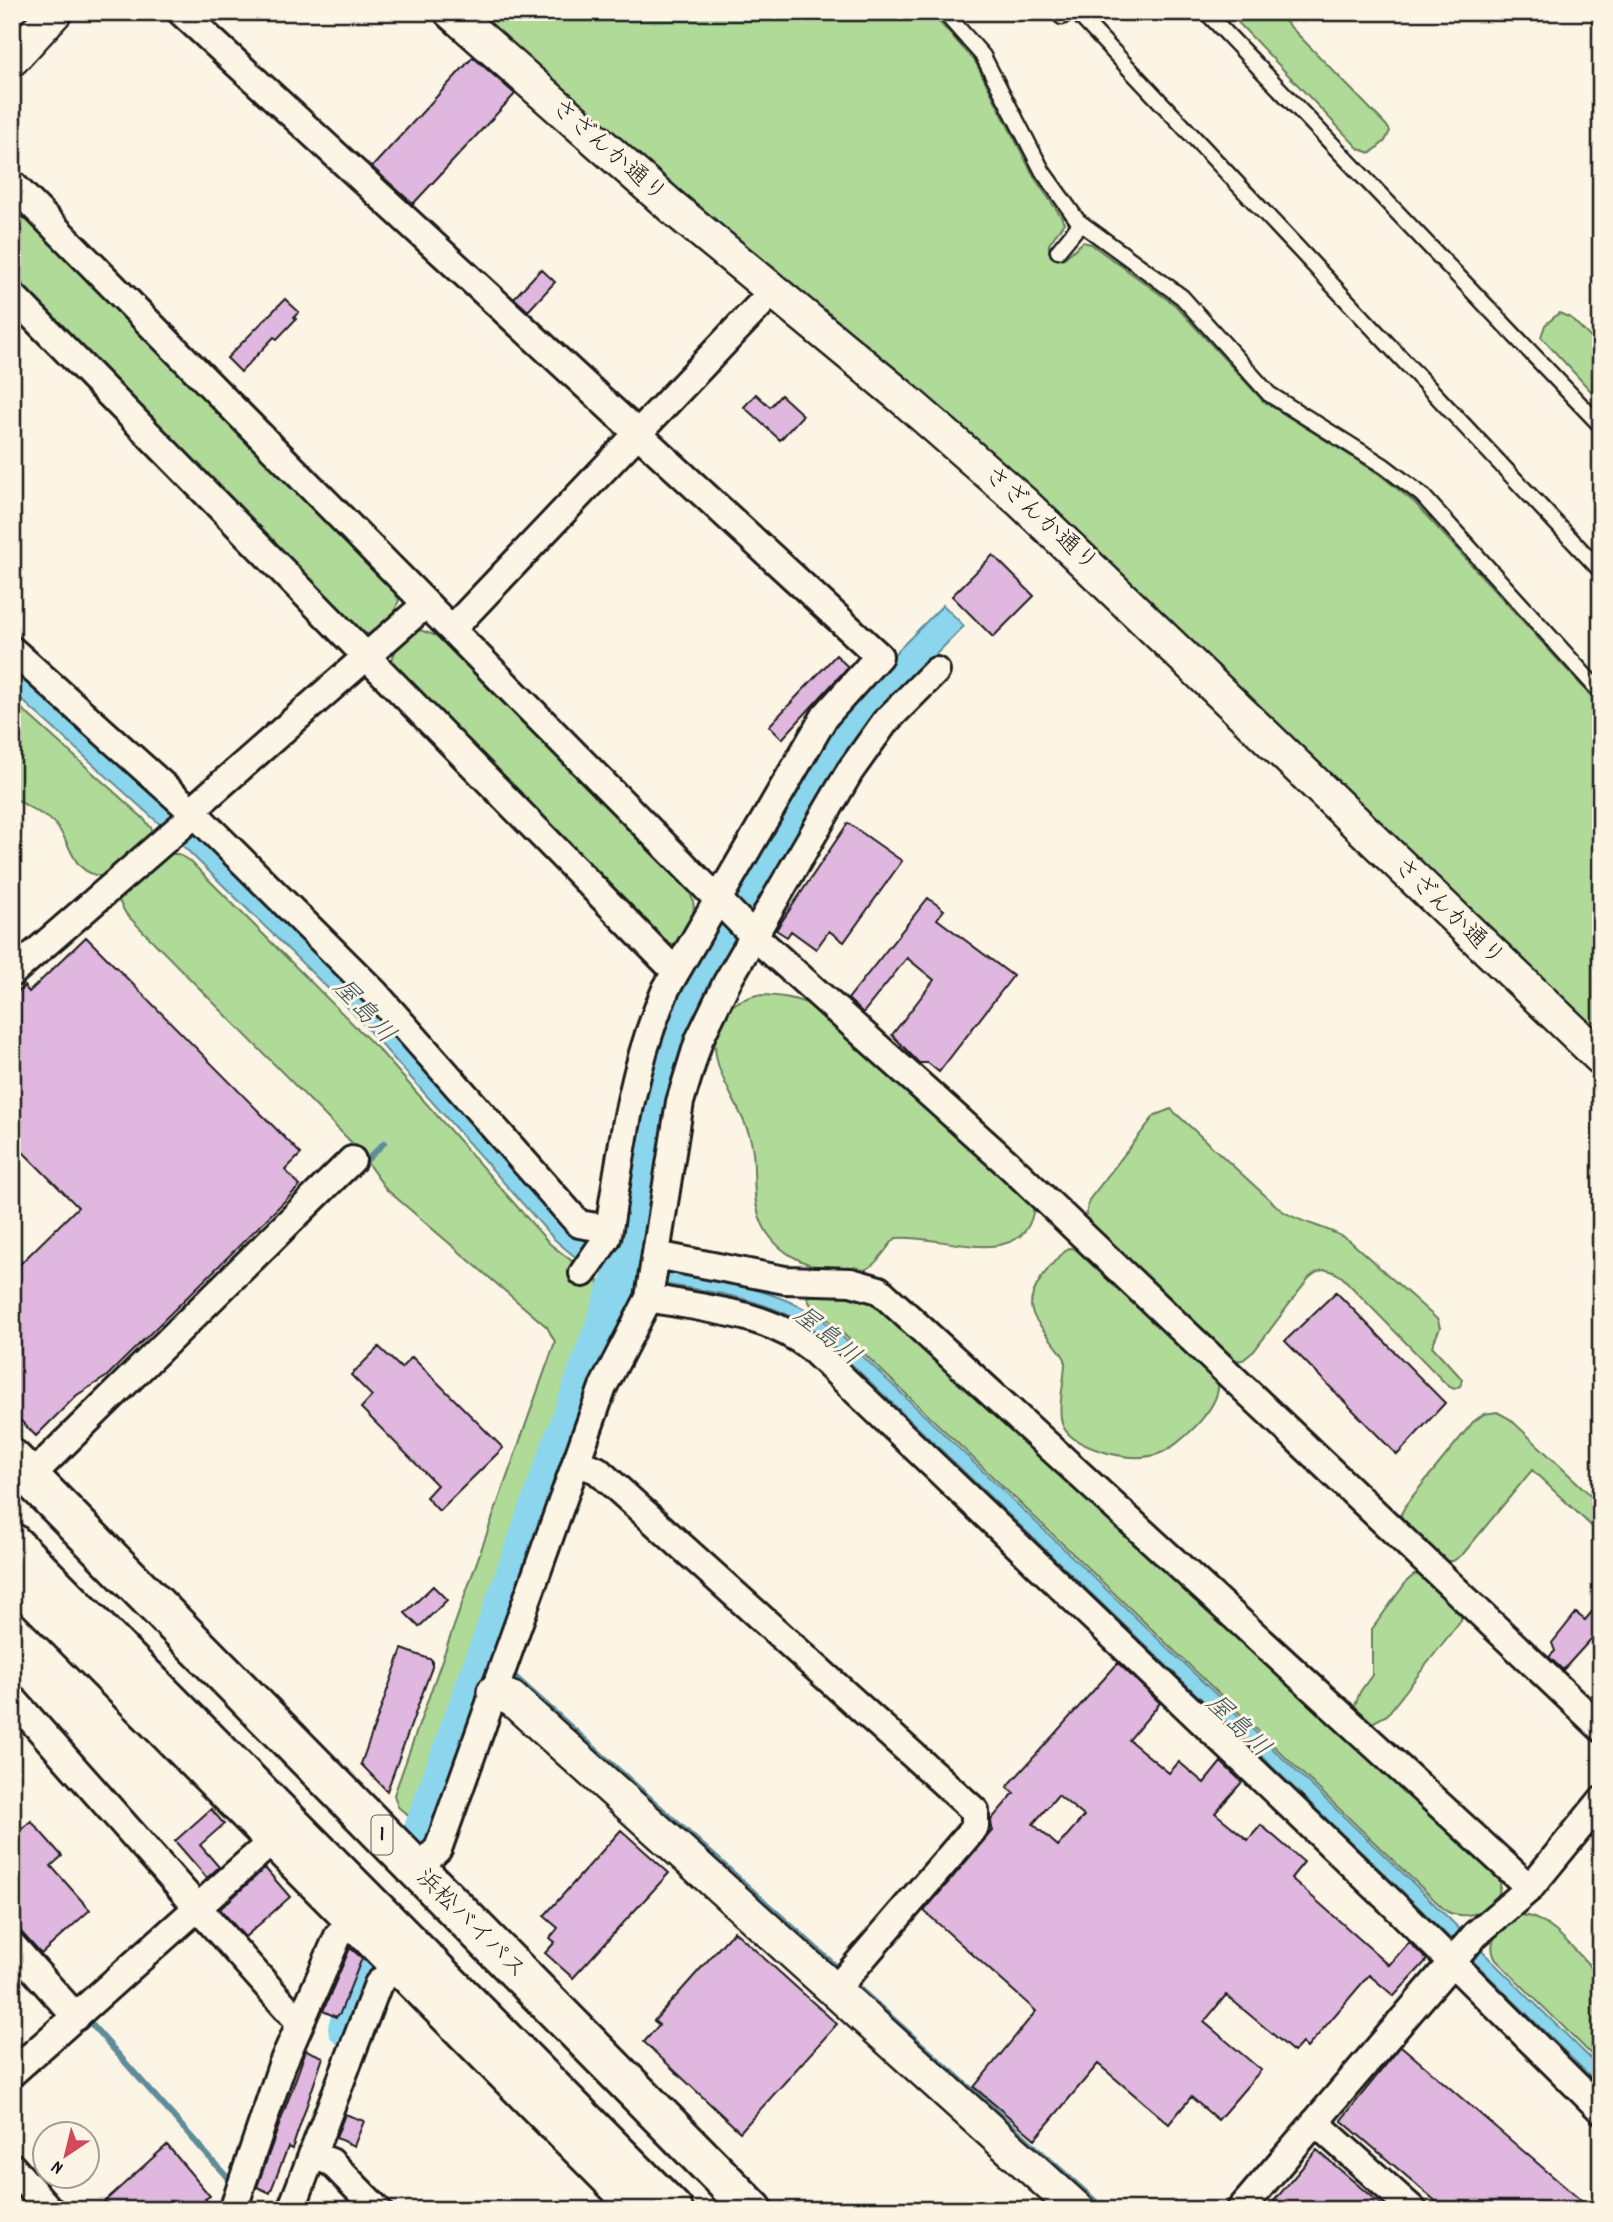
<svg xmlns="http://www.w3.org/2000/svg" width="1613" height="2222" font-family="Dekko,'Klee One',sans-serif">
<rect width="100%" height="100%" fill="#fcf5e5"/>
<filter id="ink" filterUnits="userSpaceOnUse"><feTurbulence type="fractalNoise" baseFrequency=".0143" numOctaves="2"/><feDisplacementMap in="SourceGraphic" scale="14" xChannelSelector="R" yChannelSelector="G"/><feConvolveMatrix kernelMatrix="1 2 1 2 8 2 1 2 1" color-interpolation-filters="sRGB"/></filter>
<g filter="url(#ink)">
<path fill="#afda98" stroke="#667b5a" stroke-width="2" d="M 474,12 L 930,12 L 975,61 L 1034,177 L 1061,216 L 1064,223 L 1049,244 L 1049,252 L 1062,260 L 1083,242 L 1091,244 L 1175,305 L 1263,401 L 1379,474 L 1415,503 L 1601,707 L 1601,1035 L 1033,490 L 682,194 Z
M 1228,12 L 1276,12 L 1386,125 L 1390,131 L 1385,141 L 1371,153 L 1359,149 Z
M 12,212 L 30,222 L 394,592 L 399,600 L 393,615 L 369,634 L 359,632 L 12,283 Z
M 1559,313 L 1571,318 L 1601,348 L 1601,402 L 1541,337 L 1545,325 Z
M 420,630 L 437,636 L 688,890 C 701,909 690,929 674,944 L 664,944 L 390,665 L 397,647 Z
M 12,700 L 143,818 L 152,829 L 151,841 L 107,877 C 67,874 75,843 53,822 C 40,811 24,807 12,795 Z
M 165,854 L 178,854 L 191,862 L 381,1052 L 550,1244 L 599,1282 L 602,1303 L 420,1811 L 410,1817 L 398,1807 L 394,1795 L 555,1342 L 547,1327 L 386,1189 L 355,1146 L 126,914 L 119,901 L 121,890 Z
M 757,995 C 786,995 806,1000 831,1016 L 1034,1206 C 1027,1275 939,1233 896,1238 C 886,1247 879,1263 867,1269 C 859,1273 850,1272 841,1271 C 805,1268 770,1251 759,1215 C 751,1192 757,1164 751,1141 C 742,1103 704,1067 718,1026 C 724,1007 738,1000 757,995 Z
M 1171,1109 L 1281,1210 C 1303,1225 1328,1226 1350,1241 L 1438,1320 L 1440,1328 L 1432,1346 L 1463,1380 L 1460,1386 L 1454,1389 L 1448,1386 L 1342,1277 C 1329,1268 1321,1267 1309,1278 L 1254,1351 L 1243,1360 L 1231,1361 L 1085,1222 L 1089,1200 L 1155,1115 Z
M 1069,1248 L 1083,1249 L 1211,1368 C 1213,1372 1217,1378 1218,1383 C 1221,1407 1179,1447 1158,1454 C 1137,1461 1115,1456 1095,1449 C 1084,1445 1070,1439 1064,1428 C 1055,1411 1066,1379 1065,1359 C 1057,1344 1038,1327 1033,1314 C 1023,1293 1054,1260 1069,1248 Z
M 816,1293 L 863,1293 L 1497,1871 C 1512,1902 1472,1925 1446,1911 L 833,1324 L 812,1307 L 807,1298 Z
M 1497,1412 L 1510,1419 L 1601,1505 L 1601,1535 L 1532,1470 L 1463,1554 L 1453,1561 L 1442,1561 L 1403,1525 L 1401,1514 L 1407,1503 L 1473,1422 L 1484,1414 Z
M 1423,1574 L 1461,1609 L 1461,1620 L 1387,1715 L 1372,1723 L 1364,1722 L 1354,1708 L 1360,1692 L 1372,1675 L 1372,1629 L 1407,1581 L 1414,1575 Z
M 1521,1915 C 1552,1917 1580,1957 1601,1978 L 1601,2064 L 1496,1960 C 1484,1939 1503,1925 1521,1915 Z"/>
<path fill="#8cd6ed" stroke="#5f8c99" stroke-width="2" d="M 943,605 L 964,626 L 877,714 L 716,977 L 658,1270 C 719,1282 781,1287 831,1326 L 1411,1881 L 1601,2069 L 1601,2087 L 1402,1891 L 822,1336 C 776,1299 712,1291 655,1283 C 635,1280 616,1279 598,1271 C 581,1263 568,1251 554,1239 L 356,1016 L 174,837 L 12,691 L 12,664 L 221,855 L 608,1249 L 640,1093 L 675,993 L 815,749 L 855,694 Z"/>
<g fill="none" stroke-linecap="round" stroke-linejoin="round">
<path stroke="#5f8c99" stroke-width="6" d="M 360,1167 L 384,1143
M 514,1676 L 840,1970
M 854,1984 L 1105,2210
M 86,2018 L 233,2184"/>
<path stroke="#8cd6ed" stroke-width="38" d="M 422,1832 L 624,1270 L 634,1228
M 347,2028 L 372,1964"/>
</g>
<path fill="#dfb7df" stroke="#1c1c1c" stroke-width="2" fill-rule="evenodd" d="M 473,57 L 515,94 L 413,204 L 372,167 Z
M 541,269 L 555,282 L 528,311 L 514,298 Z
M 285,299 L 299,312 L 294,317 L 296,319 L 277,339 L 274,337 L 241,372 L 227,358 Z
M 756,394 L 770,407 L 781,395 L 803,415 L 780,440 L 744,407 Z
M 993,555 L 1034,596 L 993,637 L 952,596 Z
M 836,655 L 848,667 L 782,739 L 769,726 Z
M 848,823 L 902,861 L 844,942 L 829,931 L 816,949 L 791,931 L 787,937 L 776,930 Z
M 928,898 L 944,910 L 937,919 L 1013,976 L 939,1072 L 928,1063 L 919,1063 L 892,1035 L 934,980 L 907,958 L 863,1013 L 848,999 Z
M 86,937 L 301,1154 L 285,1170 L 300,1186 L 106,1377 L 77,1395 L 36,1436 L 12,1412 L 12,1272 L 78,1207 L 12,1141 L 12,997 L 24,986 L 29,992 Z
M 1336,1292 L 1445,1403 L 1397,1455 L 1285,1341 Z
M 379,1347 L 401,1368 L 412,1357 L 503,1448 L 439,1511 L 426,1497 L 437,1485 L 361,1408 L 372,1396 L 351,1375 Z
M 433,1586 L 447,1600 L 419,1627 L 405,1613 Z
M 1601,1601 L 1601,1628 L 1563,1670 L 1549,1657 L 1555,1651 L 1552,1643 L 1576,1613 L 1585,1620 Z
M 402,1649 L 432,1660 L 432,1667 L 387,1791 L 361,1764 Z
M 1118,1663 L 1160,1703 L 1129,1740 L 1169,1773 L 1179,1762 L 1204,1783 L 1221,1762 L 1242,1782 L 1215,1813 L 1248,1840 L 1261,1825 L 1304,1862 L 1291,1878 L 1389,1965 L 1409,1942 L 1427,1960 L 1394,1996 L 1369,1975 L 1307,2048 L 1302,2043 L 1294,2052 L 1226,1995 L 1204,2022 L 1261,2070 L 1218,2120 L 1191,2097 L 1169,2124 L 1098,2064 L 1035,2139 L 974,2087 L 1036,2011 L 924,1911 L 992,1831 L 991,1820 L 1014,1793 L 1007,1787 ZM 1058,1795 L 1084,1816 L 1058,1846 L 1033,1824 Z
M 211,1809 L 224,1824 L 200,1845 L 219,1867 L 207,1878 L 175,1841 Z
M 31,1821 L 62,1856 L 51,1866 L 90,1910 L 41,1954 L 12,1922 L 12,1837 Z
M 621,1830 L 669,1873 L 573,1978 L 545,1953 L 555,1942 L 550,1938 L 558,1928 L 544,1916 Z
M 265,1868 L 290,1897 L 245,1937 L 220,1909 Z
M 734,1931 L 837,2024 L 740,2132 L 644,2042 L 659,2025 L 654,2021 Z
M 350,1948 L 362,1958 L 340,2013 L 336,2017 L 323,2011 Z
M 1401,2046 L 1592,2210 L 1446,2210 L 1341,2120 Z
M 306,2050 L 323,2057 L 292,2149 L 288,2147 L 270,2193 L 257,2187 Z
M 345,2114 L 364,2121 L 354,2146 L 336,2138 Z
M 167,2145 L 210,2196 L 205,2199 L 215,2210 L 95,2210 Z
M 1317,2150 L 1387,2210 L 1284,2210 L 1274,2201 Z"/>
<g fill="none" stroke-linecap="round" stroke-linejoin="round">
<g stroke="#1c1c1c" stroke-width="19">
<path id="service" d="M 944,12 L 983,56 L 1043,172 L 1078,221 L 1182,297 L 1269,394 L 1384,466 L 1422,495 L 1601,693
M 1057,12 L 1062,17 L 1068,12
M 1076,12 L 1601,571
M 1206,12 L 1601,426
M 1058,251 L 1081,223"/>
</g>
<g stroke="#1c1c1c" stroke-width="32">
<path id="minor" d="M 12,184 L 754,936 L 1008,1164 L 1601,1728
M 12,295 L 675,971
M 452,629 L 773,291
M 12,650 L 195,814 L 375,993 L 579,1224 L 609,1229 C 622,1146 632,1067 666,989 L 825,716 L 879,656 L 181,12
M 191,811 L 426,604
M 12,973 L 195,814
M 656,1255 L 785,1280 L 851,1282 L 879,1290 L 1530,1888
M 583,1273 L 607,1238 L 609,1229
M 649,1298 C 704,1309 766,1312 811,1348 L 1391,1902 L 1601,2110
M 576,1462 L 597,1470 L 975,1811 L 975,1827 L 835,1990
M 30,1477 L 352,1160
M 12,1583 L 634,2210
M 12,1698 L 300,2023
M 416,1870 L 438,1849 L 603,1387 L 649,1298 L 680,1102 L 699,1040 L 727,982 L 850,771 L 885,722 L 936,671
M 12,1945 L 76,2017
M 12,2073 L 270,1843
M 1315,2122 L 1413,2210
M 312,2155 L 331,2162 L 378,2210
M 12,2167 L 50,2210
M 233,2210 L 282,2065 L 338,1936 L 350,1924
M 291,2210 L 378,1984 L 407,1956
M 1240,2210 L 1476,1934 L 1530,1888 L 1601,1801"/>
</g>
<g stroke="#1c1c1c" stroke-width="38">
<path id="tertiary" d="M 451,12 L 672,207 L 903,398 L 1022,502 L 1601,1058
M 12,59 L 55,12
M 494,1692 L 512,1699 L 1078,2210"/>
</g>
<g stroke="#1c1c1c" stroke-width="44">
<path id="trunk" d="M 12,1459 L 753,2210
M 12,1543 L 673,2210"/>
</g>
<use href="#service" stroke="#fcf5e5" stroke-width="14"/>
<use href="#minor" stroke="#fcf5e5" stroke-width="26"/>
<use href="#tertiary" stroke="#fcf5e5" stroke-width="33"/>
<use href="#trunk" stroke="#fcf5e5" stroke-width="38"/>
</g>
</g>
<g text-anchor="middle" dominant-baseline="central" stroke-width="6" stroke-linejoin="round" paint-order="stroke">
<rect fill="#fcf5e5" stroke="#5f5d58" stroke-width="2" x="371.5" y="1815.5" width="21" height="39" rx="5"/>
<g font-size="23" font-weight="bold" fill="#1c1c1c">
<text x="382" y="1835">1</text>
</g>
<g font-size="24" fill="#1c1c1c" stroke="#fcf5e5">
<text transform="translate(608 152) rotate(41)">さざんか通り</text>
<text transform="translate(1040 520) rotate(42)">さざんか通り</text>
<text transform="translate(1448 913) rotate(44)">さざんか通り</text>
<text transform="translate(470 1925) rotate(45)">浜松バイパス</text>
</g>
<g font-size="26" font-style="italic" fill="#3e545b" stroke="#fcf5e5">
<text transform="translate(363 1012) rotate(47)">屋島川</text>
<text transform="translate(826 1337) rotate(39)">屋島川</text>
<text transform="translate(1237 1727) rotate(44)">屋島川</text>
</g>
</g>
<rect width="1613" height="2222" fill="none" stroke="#fcf5e5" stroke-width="42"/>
<rect x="21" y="21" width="1571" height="2180" fill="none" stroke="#1c1c1c" stroke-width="2.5" filter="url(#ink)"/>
<g transform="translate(66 2155) rotate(215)"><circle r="33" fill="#fcf5e5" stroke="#a29e95" stroke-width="2"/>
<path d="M0-5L12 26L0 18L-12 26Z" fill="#d1495b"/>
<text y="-10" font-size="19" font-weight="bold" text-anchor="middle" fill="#1c1c1c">N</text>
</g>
</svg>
